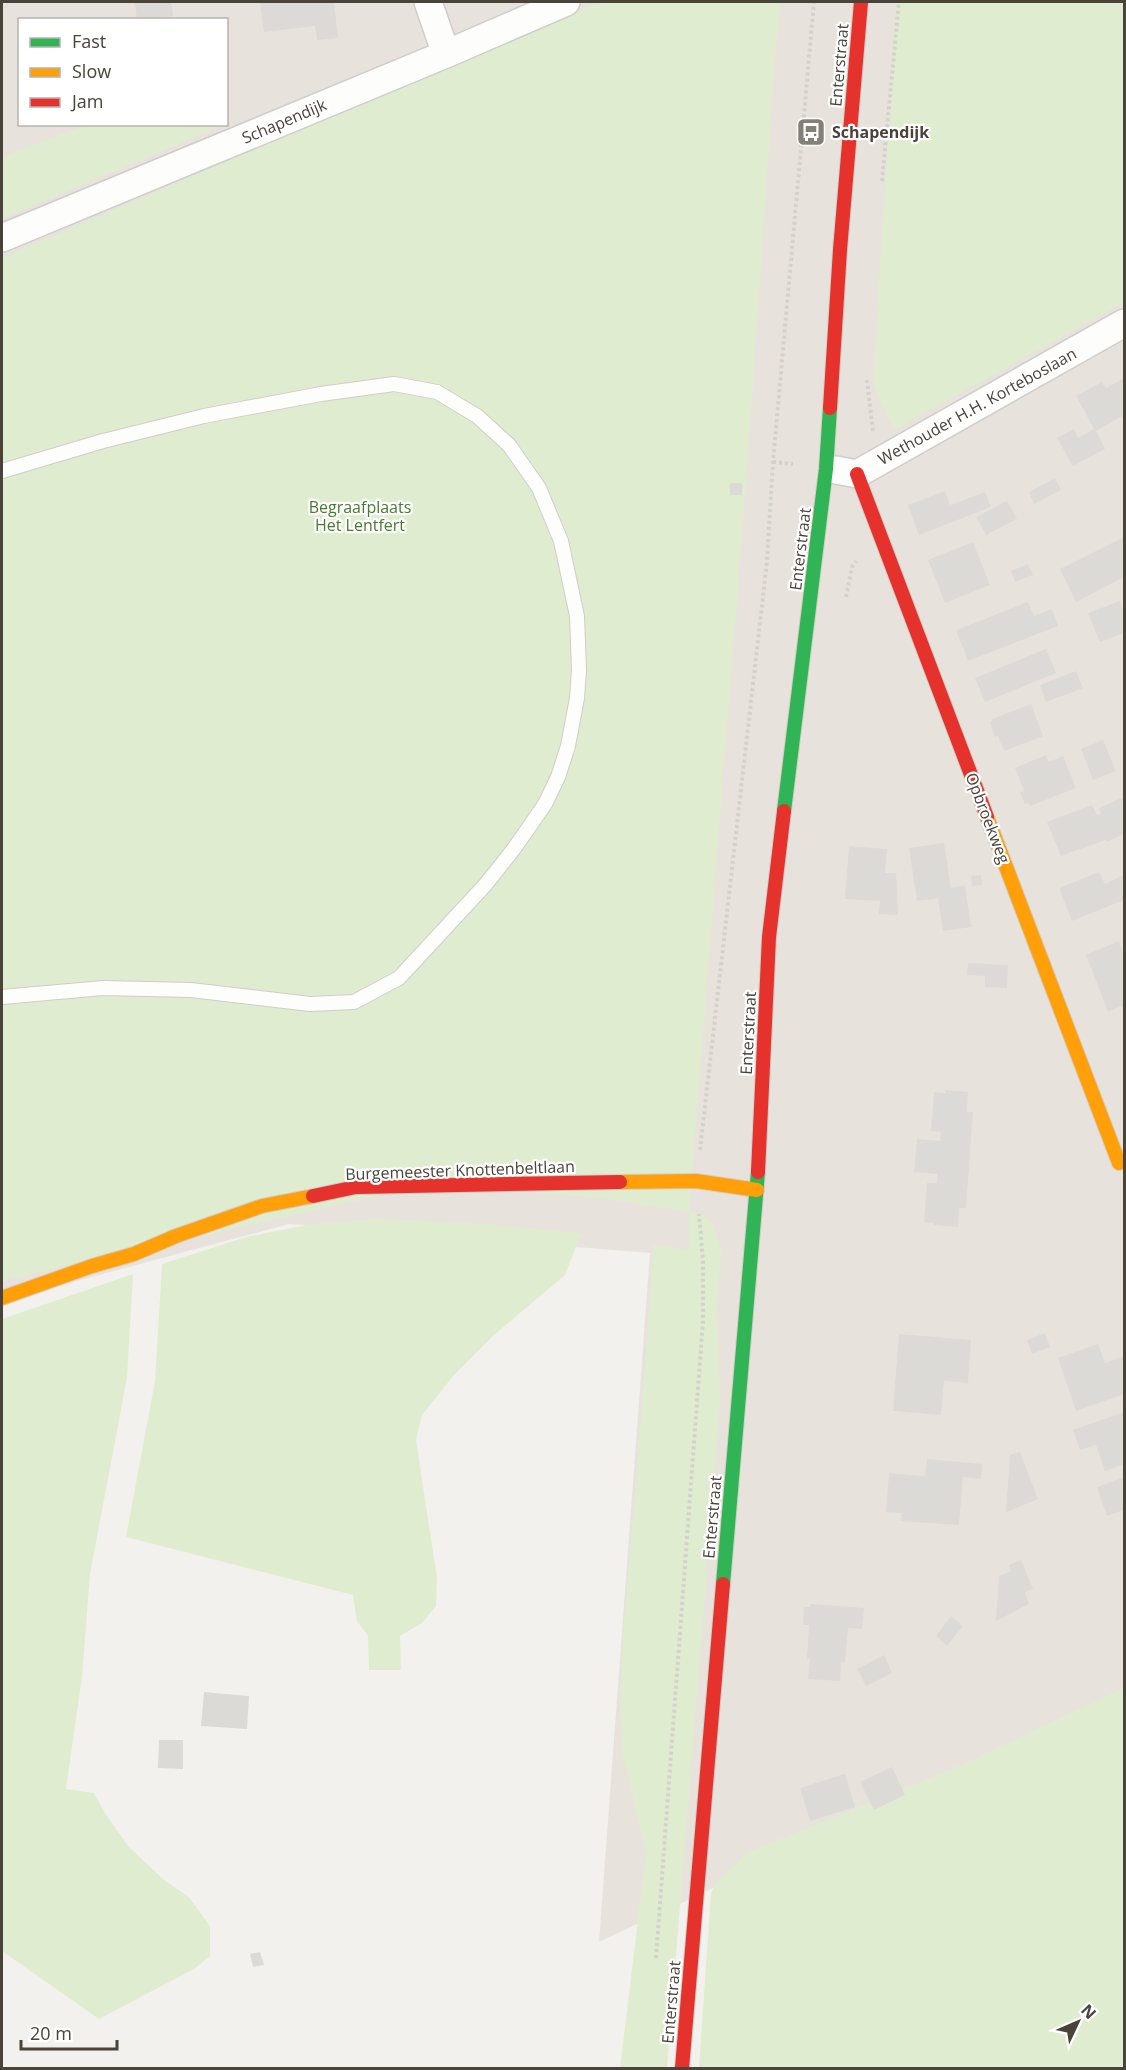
<svg xmlns="http://www.w3.org/2000/svg" width="1126" height="2070" font-family="'Open Sans',sans-serif">
<rect width="100%" height="100%" fill="#f3f1ed"/>
<path fill="#e7e3dc" fill-rule="evenodd" d="M 2,2 L 1124,2 L 1124,1694 L 599,1942 L 650,1253 L 289,1224 L 2,1301 ZM 20,20 L 226,20 L 226,124 L 20,124 Z"/>
<path fill="#e0eccf" d="M 599,2 L 781,2 L 775,56 L 747,469 L 689,1212 L 704,1216 L 714,1225 L 721,1251 L 717,1305 L 720,1404 L 667,2068 L 620,2068 L 646,1854 L 623,1754 L 620,1707 L 624,1622 L 635,1496 L 654,1245 L 689,1250 L 689,1212 L 602,1198 L 430,1184 L 2,1281 L 2,258 Z
M 896,2 L 1124,2 L 1124,302 L 894,430 L 873,383 Z
M 90,124 L 223,124 L 223,125 L 2,219 L 2,157 Z
M 374,1219 C 444,1221 511,1224 581,1234 L 565,1275 L 493,1336 L 454,1375 L 422,1415 L 416,1440 L 437,1578 L 436,1606 L 422,1623 L 400,1636 L 401,1670 L 369,1670 L 368,1636 L 357,1621 L 353,1595 L 126,1537 L 155,1381 L 162,1264 L 246,1237 L 312,1224 Z
M 133,1274 L 127,1378 L 90,1574 L 82,1677 L 66,1789 L 94,1793 L 105,1813 L 128,1846 L 164,1880 L 189,1897 L 210,1926 L 210,1956 L 194,1969 L 99,2019 L 2,1951 L 2,1319 Z
M 1124,1688 L 1124,2068 L 699,2068 L 711,1893 L 718,1881 L 747,1853 L 957,1767 Z"/>
<path fill="#dcdad6" d="M 135,2 L 171,2 L 173,16 L 137,20 Z
M 260,2 L 334,2 L 338,38 L 317,40 L 315,26 L 264,32 Z
M 1124,378 L 1124,415 L 1096,431 L 1105,449 L 1073,466 L 1057,438 L 1074,429 L 1078,438 L 1094,429 L 1076,396 L 1102,382 L 1106,388 Z
M 1055,478 L 1061,490 L 1034,504 L 1029,492 Z
M 730,483 L 742,483 L 742,495 L 730,495 Z
M 945,491 L 950,505 L 985,492 L 991,507 L 919,535 L 908,505 Z
M 1007,501 L 1017,519 L 986,535 L 976,517 Z
M 1124,537 L 1124,577 L 1076,602 L 1060,569 Z
M 973,542 L 990,585 L 945,603 L 928,560 Z
M 1028,564 L 1033,575 L 1015,582 L 1011,571 Z
M 1120,601 L 1124,613 L 1124,633 L 1100,642 L 1088,613 Z
M 1028,602 L 1034,616 L 1052,609 L 1058,626 L 968,661 L 956,630 Z
M 1046,649 L 1056,673 L 985,702 L 975,678 Z
M 1076,671 L 1083,688 L 1046,702 L 1040,685 Z
M 1031,704 L 1043,736 L 1004,751 L 998,736 L 995,737 L 990,722 L 992,721 L 992,719 Z
M 1103,740 L 1116,771 L 1093,780 L 1081,749 Z
M 1046,755 L 1049,762 L 1063,756 L 1076,788 L 1030,806 L 1029,803 L 1025,804 L 1020,792 L 1024,791 L 1015,768 Z
M 1124,797 L 1124,834 L 1107,842 L 1105,840 L 1061,856 L 1047,822 L 1092,805 L 1097,815 L 1101,813 L 1099,808 Z
M 944,843 L 951,888 L 965,885 L 971,927 L 943,931 L 938,898 L 917,901 L 909,848 Z
M 849,846 L 887,849 L 885,873 L 896,873 L 898,915 L 879,914 L 880,901 L 845,899 Z
M 1099,872 L 1105,884 L 1124,875 L 1124,900 L 1072,921 L 1059,888 Z
M 981,875 L 982,885 L 972,886 L 971,876 Z
M 1119,941 L 1124,955 L 1124,1005 L 1108,1012 L 1086,955 Z
M 968,963 L 1008,965 L 1007,988 L 985,987 L 985,976 L 967,975 Z
M 945,1090 L 968,1092 L 967,1112 L 973,1112 L 966,1208 L 959,1208 L 958,1227 L 934,1225 L 934,1223 L 924,1222 L 927,1183 L 937,1183 L 937,1174 L 914,1172 L 917,1139 L 940,1141 L 941,1132 L 931,1131 L 934,1092 L 945,1093 Z
M 1045,1333 L 1050,1347 L 1032,1354 L 1027,1340 Z
M 899,1334 L 971,1340 L 968,1383 L 944,1381 L 941,1415 L 893,1411 Z
M 1098,1344 L 1105,1363 L 1124,1356 L 1124,1394 L 1076,1411 L 1058,1358 Z
M 1124,1412 L 1124,1464 L 1105,1471 L 1096,1445 L 1080,1450 L 1073,1430 Z
M 1020,1452 L 1038,1499 L 1006,1512 L 1010,1455 Z
M 927,1459 L 982,1464 L 981,1479 L 963,1477 L 959,1525 L 901,1521 L 902,1513 L 886,1512 L 889,1473 L 925,1476 Z
M 1124,1477 L 1124,1510 L 1107,1516 L 1097,1487 Z
M 1021,1560 L 1033,1589 L 1025,1592 L 1029,1604 L 996,1621 L 999,1576 L 1011,1571 L 1009,1565 Z
M 811,1604 L 864,1608 L 862,1629 L 848,1628 L 845,1662 L 841,1662 L 840,1681 L 808,1679 L 810,1659 L 807,1659 L 809,1625 L 803,1625 L 804,1607 L 810,1607 Z
M 951,1616 L 963,1626 L 947,1646 L 936,1636 Z
M 884,1655 L 892,1673 L 866,1686 L 857,1669 Z
M 204,1692 L 249,1696 L 247,1729 L 201,1726 Z
M 159,1740 L 183,1740 L 183,1769 L 158,1768 Z
M 892,1767 L 905,1795 L 874,1810 L 860,1782 Z
M 845,1774 L 855,1807 L 810,1821 L 800,1788 Z
M 260,1952 L 264,1965 L 253,1967 L 250,1954 Z"/>
<g fill="none" stroke-linecap="round" stroke-linejoin="round">
<g stroke="#cfcdc9" stroke-width="16">
<path id="lane" d="M 2,471 L 103,441 L 204,416 L 321,394 L 394,384 L 437,392 L 477,416 L 509,445 L 539,488 L 561,541 L 577,616 L 579,670 L 577,698 L 568,746 L 558,777 L 545,804 L 513,850 L 486,884 L 399,978 L 354,1002 L 310,1004 L 191,990 L 103,988 L 2,997"/>
</g>
<g stroke="#cfcdc9" stroke-width="30">
<path id="street" d="M 428,2 L 446,54
M 2,238 L 446,54 L 566,2
M 836,470 L 857,474 L 1124,323"/>
</g>
<g stroke="#d2cec5" stroke-width="16">
<path id="fast" d="M 784,811 L 826,469 L 830,408
M 723,1584 L 758,1172"/>
</g>
<g stroke="#d2cec5" stroke-width="16">
<path id="slow" d="M 987,817 L 1119,1163
M 620,1182 L 696,1181 L 757,1190
M 2,1298 L 92,1266 L 134,1254 L 176,1236 L 262,1206 L 313,1196"/>
</g>
<g stroke="#d2cec5" stroke-width="16">
<path id="jam" d="M 830,408 L 840,250 L 861,2
M 857,474 L 987,817
M 758,1172 L 769,937 L 784,811
M 313,1196 L 356,1187 L 620,1182
M 682,2068 L 723,1584"/>
</g>
<path stroke="#d3d1cc" stroke-width="4" stroke-dasharray="3 3" stroke-linecap="butt" d="M 882,181 L 899,2
M 867,380 L 873,432
M 773,462 L 793,464
M 846,597 L 852,567 L 856,561
M 700,1150 L 767,561 L 773,462 L 814,2
M 656,1958 L 703,1321 L 703,1261 L 699,1214"/>
<use href="#lane" stroke="#fdfdfc" stroke-width="14"/>
<use href="#street" stroke="#fdfdfc" stroke-width="27"/>
<use href="#fast" stroke="#30b455" stroke-width="14"/>
<use href="#slow" stroke="#ff9f0a" stroke-width="14"/>
<use href="#jam" stroke="#e5322d" stroke-width="14"/>
</g>
<defs>
<g id="bus-square" transform="scale(1.5)"><rect x="-9" y="-9" width="18" height="18" rx="4" fill="#848078" stroke="#fff"/><path d="M-5-6H5V4H4V6H2V4H-2V6H-4V4H-5ZM-3.5-4V0h7V-4ZM-3.5 1.2v1.5H-2V1.2ZM2 1.2v1.5H3.5V1.2Z" fill="#fff"/></g>
</defs>
<g fill-rule="evenodd">
<use href="#bus-square" x="811" y="132"/>
</g>
<g text-anchor="middle" dominant-baseline="central" stroke-width="4.5" stroke-linejoin="round" paint-order="stroke">
<g font-size="16" fill="#494339" stroke="#fff">
<text transform="translate(839 65) rotate(-85)">Enterstraat</text>
<text transform="translate(284 121) rotate(-23)">Schapendijk</text>
<text transform="translate(977 406) rotate(-29)">Wethouder H.H. Korteboslaan</text>
<text transform="translate(800 549) rotate(-83)">Enterstraat</text>
<text transform="translate(988 818) rotate(69)">Opbroekweg</text>
<text transform="translate(748 1033) rotate(-87)">Enterstraat</text>
<text transform="translate(460 1170) rotate(-2)">Burgemeester Knottenbeltlaan</text>
<text transform="translate(712 1517) rotate(-85)">Enterstraat</text>
<text transform="translate(671 2002) rotate(-85)">Enterstraat</text>
</g>
<g font-size="16" font-weight="bold" fill="#494339" stroke="#fff" text-anchor="start">
<text x="832" y="132">Schapendijk</text>
</g>
<g font-size="16" fill="#497a2e" stroke="#fff">
<text x="360" y="507">Begraafplaats<tspan x="360" dy="18">Het Lentfert</tspan></text>
</g>
</g>
<rect width="1126" height="2070" fill="none" stroke="#494339" stroke-width="6"/>
<rect x="18" y="18" width="210" height="108" fill="#ffffff" stroke="#b6b4b0" stroke-width="1.5"/>
<rect x="30" y="38" width="30" height="9" fill="#30b455" stroke="#b6b4b0" stroke-width="1.5"/>
<text x="72" y="48" font-size="18" fill="#494339">Fast</text>
<rect x="30" y="68" width="30" height="9" fill="#ff9f0a" stroke="#b6b4b0" stroke-width="1.5"/>
<text x="72" y="78" font-size="18" fill="#494339">Slow</text>
<rect x="30" y="98" width="30" height="9" fill="#e5322d" stroke="#b6b4b0" stroke-width="1.5"/>
<text x="72" y="108" font-size="18" fill="#494339">Jam</text>
<g transform="translate(1078 2022) rotate(46)" stroke="#ffffff" stroke-width="4.5" paint-order="stroke">
<path d="M0-4.5L10 22L0 15L-10 22Z" fill="#494339"/>
<text y="-9" font-size="16" font-weight="bold" text-anchor="middle" fill="#494339">N</text>
</g>
<path d="M21 2040v9h96v-9" fill="none" stroke="#494339" stroke-width="3"/>
<text x="30" y="2040" font-size="18" fill="#494339" stroke="#ffffff" stroke-width="4.5" paint-order="stroke">20 m</text>
</svg>
